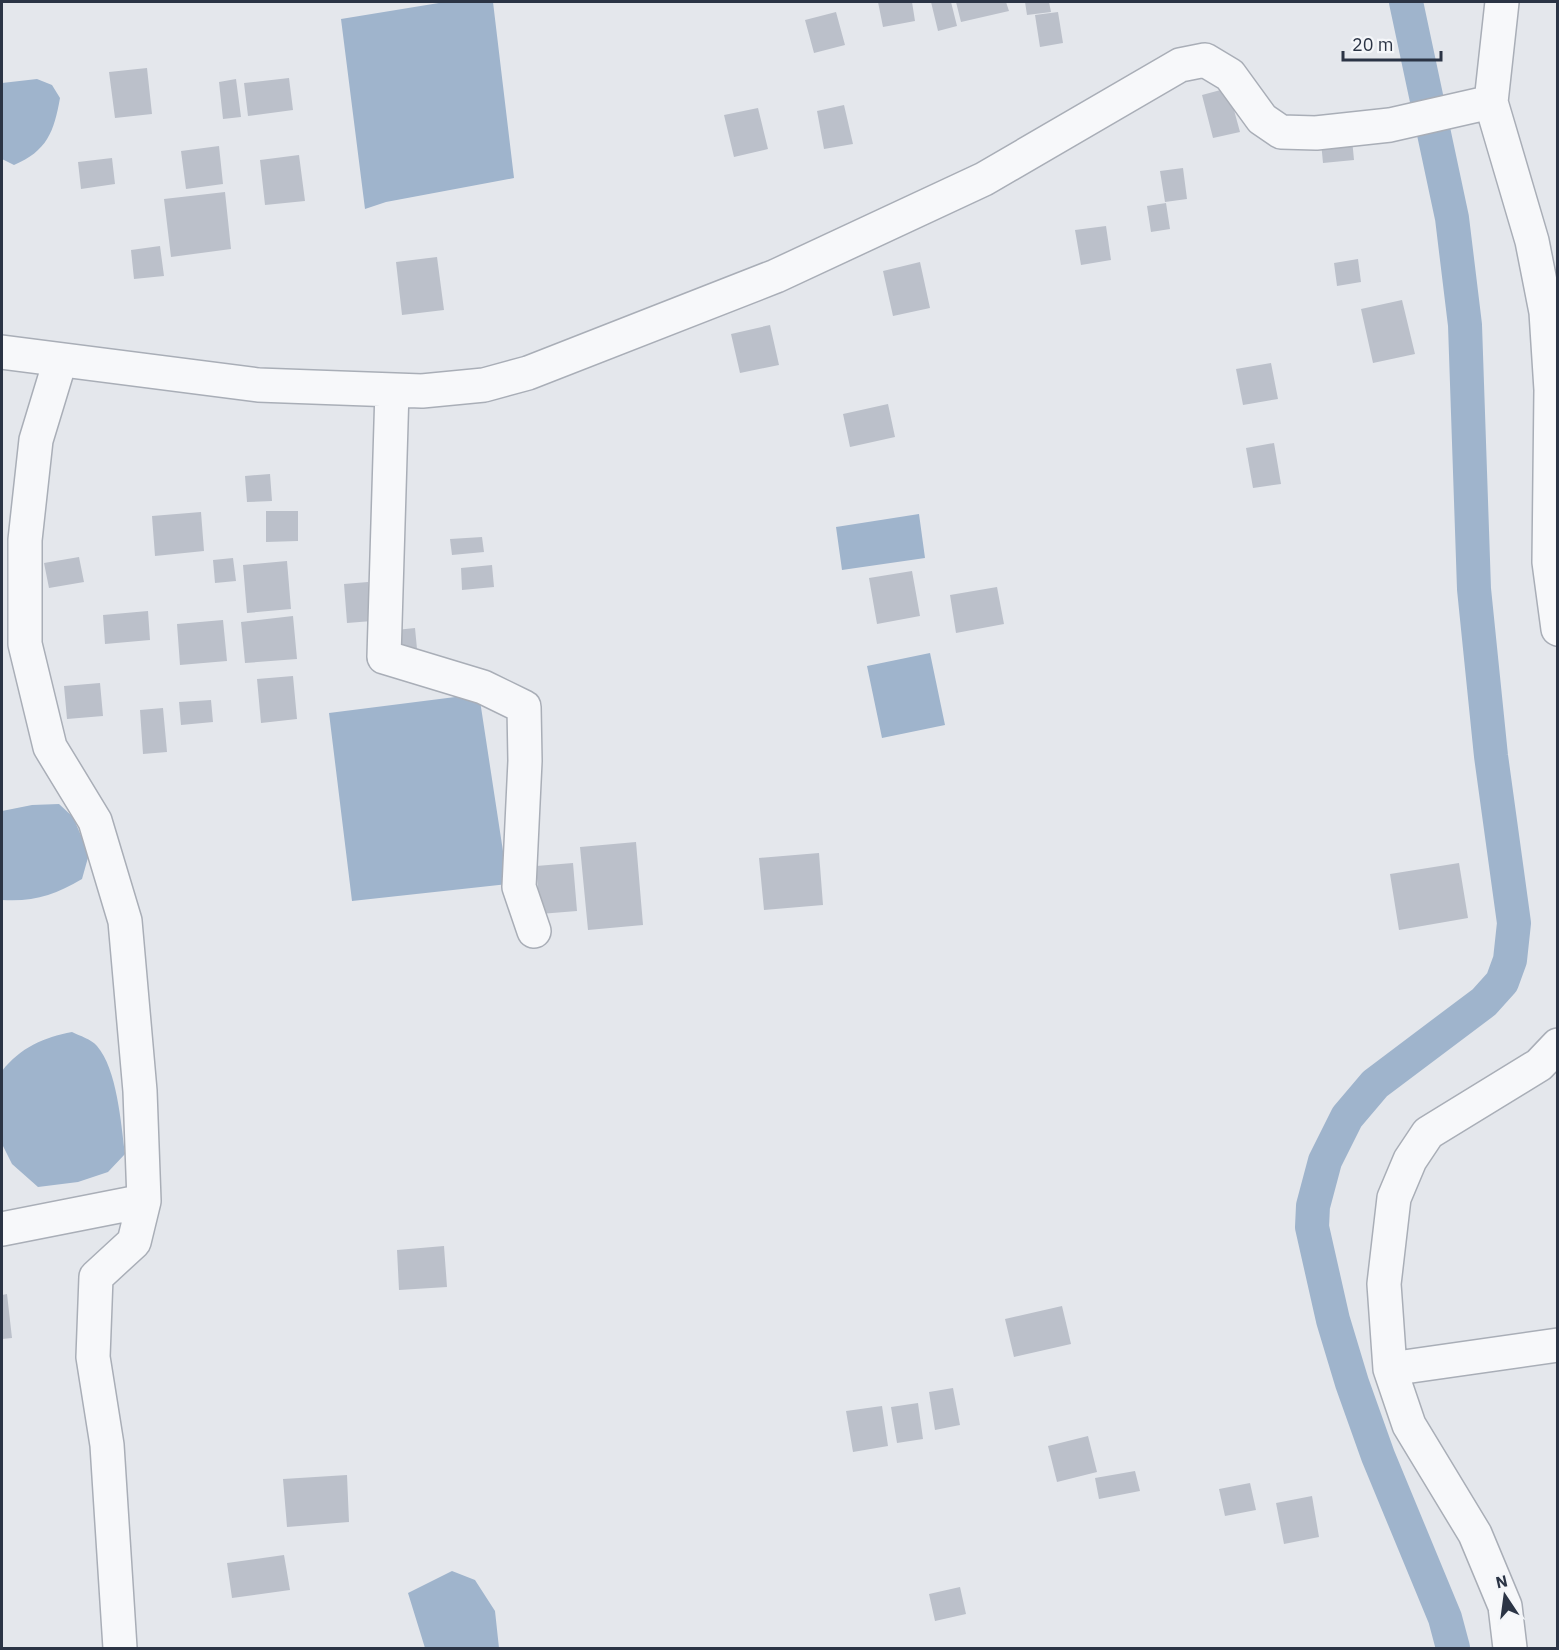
<svg xmlns="http://www.w3.org/2000/svg" width="1559" height="1650" font-family="'IBM Plex Sans',sans-serif">
<rect width="100%" height="100%" fill="#e4e7ec"/>
<path fill="#9fb4cc" d="M 445,2 L 493,2 L 514,178 L 386,202 L 365,209 L 341,19 Z
M 37,79 L 52,85 L 60,98 C 54,132 47,151 14,165 L 2,159 L 2,83 Z
M 919,514 L 925,558 L 842,570 L 836,527 Z
M 930,653 L 945,725 L 882,738 L 867,666 Z
M 479,694 L 508,884 L 352,901 L 329,713 Z
M 59,804 L 73,817 L 89,854 L 82,879 C 55,895 34,902 2,900 L 2,811 L 32,805 Z
M 72,1032 C 80,1036 91,1039 97,1046 C 117,1069 121,1123 125,1154 L 108,1172 L 78,1182 L 38,1187 L 12,1164 L 2,1144 L 2,1071 C 20,1048 44,1037 72,1032 Z
M 452,1571 L 475,1580 L 495,1611 L 499,1648 L 425,1648 L 408,1593 Z"/>
<g fill="none" stroke-linecap="round" stroke-linejoin="round">
<path stroke="#9fb4cc" stroke-width="34" d="M 1406,2 L 1452,218 L 1465,325 L 1474,589 L 1491,756 L 1514,923 L 1510,960 L 1502,982 L 1484,1002 L 1375,1084 L 1347,1117 L 1325,1161 L 1313,1206 L 1312,1227 L 1333,1320 L 1352,1383 L 1378,1456 L 1445,1618 L 1453,1648"/>
</g>
<path fill="#bbc0ca" d="M 878,2 L 912,2 L 915,21 L 883,27 Z
M 931,2 L 951,2 L 957,26 L 938,31 Z
M 956,2 L 1006,2 L 1009,11 L 961,22 Z
M 1025,2 L 1049,2 L 1051,12 L 1027,15 Z
M 836,12 L 845,45 L 814,53 L 805,20 Z
M 1058,12 L 1063,43 L 1040,47 L 1035,15 Z
M 147,68 L 152,114 L 115,118 L 109,72 Z
M 289,78 L 293,110 L 248,116 L 244,83 Z
M 236,79 L 241,117 L 223,119 L 219,82 Z
M 1228,88 L 1240,132 L 1213,138 L 1202,95 Z
M 844,105 L 853,144 L 824,149 L 817,111 Z
M 758,108 L 768,149 L 734,157 L 724,115 Z
M 1352,139 L 1354,160 L 1323,163 L 1321,142 Z
M 219,146 L 223,184 L 186,189 L 181,151 Z
M 299,155 L 305,201 L 265,205 L 260,160 Z
M 112,158 L 115,184 L 81,189 L 78,162 Z
M 1183,168 L 1187,199 L 1165,202 L 1160,171 Z
M 225,192 L 231,249 L 171,257 L 164,199 Z
M 1166,203 L 1170,229 L 1151,232 L 1147,206 Z
M 1106,226 L 1111,260 L 1081,265 L 1075,230 Z
M 160,246 L 164,276 L 134,279 L 131,250 Z
M 437,257 L 444,310 L 402,315 L 396,262 Z
M 1358,259 L 1361,282 L 1337,286 L 1334,263 Z
M 920,262 L 930,308 L 893,316 L 883,271 Z
M 1402,300 L 1415,354 L 1373,363 L 1361,309 Z
M 770,325 L 779,365 L 740,373 L 731,334 Z
M 1271,363 L 1278,399 L 1243,405 L 1236,369 Z
M 888,404 L 895,437 L 850,447 L 843,414 Z
M 1274,443 L 1281,484 L 1253,488 L 1246,448 Z
M 270,474 L 272,501 L 247,502 L 245,476 Z
M 266,511 L 298,511 L 298,541 L 266,542 Z
M 201,512 L 204,551 L 155,556 L 152,516 Z
M 482,537 L 484,552 L 452,555 L 450,539 Z
M 79,557 L 84,582 L 49,588 L 44,563 Z
M 233,558 L 236,581 L 215,583 L 213,560 Z
M 287,561 L 291,609 L 247,613 L 243,565 Z
M 492,565 L 494,587 L 462,590 L 461,568 Z
M 912,571 L 920,616 L 877,624 L 869,578 Z
M 368,582 L 372,621 L 347,623 L 344,584 Z
M 997,587 L 1004,624 L 956,633 L 950,595 Z
M 148,611 L 150,640 L 105,644 L 103,615 Z
M 293,616 L 297,659 L 245,663 L 241,622 Z
M 223,620 L 227,661 L 180,665 L 177,624 Z
M 415,628 L 417,649 L 398,650 L 396,630 Z
M 293,676 L 297,719 L 261,723 L 257,679 Z
M 100,683 L 103,716 L 67,719 L 64,686 Z
M 211,700 L 213,722 L 181,725 L 179,702 Z
M 163,708 L 167,752 L 143,754 L 140,710 Z
M 636,842 L 643,925 L 588,930 L 580,847 Z
M 819,853 L 823,905 L 764,910 L 759,858 Z
M 573,863 L 577,911 L 540,914 L 536,866 Z
M 1459,863 L 1468,918 L 1399,930 L 1390,874 Z
M 444,1246 L 447,1287 L 399,1290 L 397,1250 Z
M 7,1294 L 12,1338 L 2,1339 L 2,1295 Z
M 1062,1306 L 1071,1344 L 1014,1357 L 1005,1319 Z
M 953,1388 L 960,1425 L 935,1430 L 929,1392 Z
M 918,1403 L 923,1439 L 897,1443 L 891,1407 Z
M 882,1406 L 888,1446 L 853,1452 L 846,1411 Z
M 1088,1436 L 1097,1472 L 1057,1482 L 1048,1446 Z
M 1135,1471 L 1140,1491 L 1099,1499 L 1095,1478 Z
M 347,1475 L 349,1522 L 287,1527 L 283,1479 Z
M 1250,1483 L 1256,1510 L 1225,1516 L 1219,1489 Z
M 1312,1496 L 1319,1537 L 1284,1544 L 1276,1503 Z
M 284,1555 L 290,1590 L 232,1598 L 227,1563 Z
M 960,1587 L 966,1614 L 935,1621 L 929,1594 Z"/>
<g fill="none" stroke-linecap="round" stroke-linejoin="round">
<g stroke="#a9aeb7" stroke-width="36">
<path id="minor" d="M 1502,2 L 1491,102 L 1532,241 L 1546,312 L 1551,390 L 1549,562 L 1558,629
M 2,352 L 258,385 L 422,391 L 484,385 L 528,373 L 776,276 L 984,179 L 1180,65 L 1205,60 L 1230,75 L 1262,119 L 1281,132 L 1316,133 L 1390,125 L 1491,102
M 60,361 L 36,440 L 25,540 L 25,644 L 50,747 L 95,821 L 125,921 L 140,1091 L 144,1201 L 134,1242 L 96,1277 L 93,1357 L 107,1445 L 120,1648
M 392,390 L 384,657 L 483,687 L 524,707 L 525,761 L 519,887 L 534,931
M 2,1229 L 144,1201
M 1390,1369 L 1558,1345
M 1510,1648 L 1505,1606 L 1475,1534 L 1409,1425 L 1390,1369 L 1384,1284 L 1394,1198 L 1410,1160 L 1428,1133 L 1539,1065 L 1558,1045"/>
</g>
<use href="#minor" stroke="#f7f8fa" stroke-width="33"/>
</g>
<rect width="1559" height="1650" fill="none" stroke="#2b3445" stroke-width="6"/>
<g transform="translate(1505 1596) rotate(347)" stroke="#f4f6f9" stroke-width="4.5" paint-order="stroke">
<path d="M0-4.5L10 22L0 15L-10 22Z" fill="#2b3445"/>
<text y="-9" font-size="16" font-weight="bold" text-anchor="middle" fill="#2b3445">N</text>
</g>
<path d="M1343 51v9h98v-9" fill="none" stroke="#2b3445" stroke-width="3"/>
<text x="1352" y="51" font-size="18" fill="#2b3445" stroke="#f4f6f9" stroke-width="4.5" paint-order="stroke">20 m</text>
</svg>
